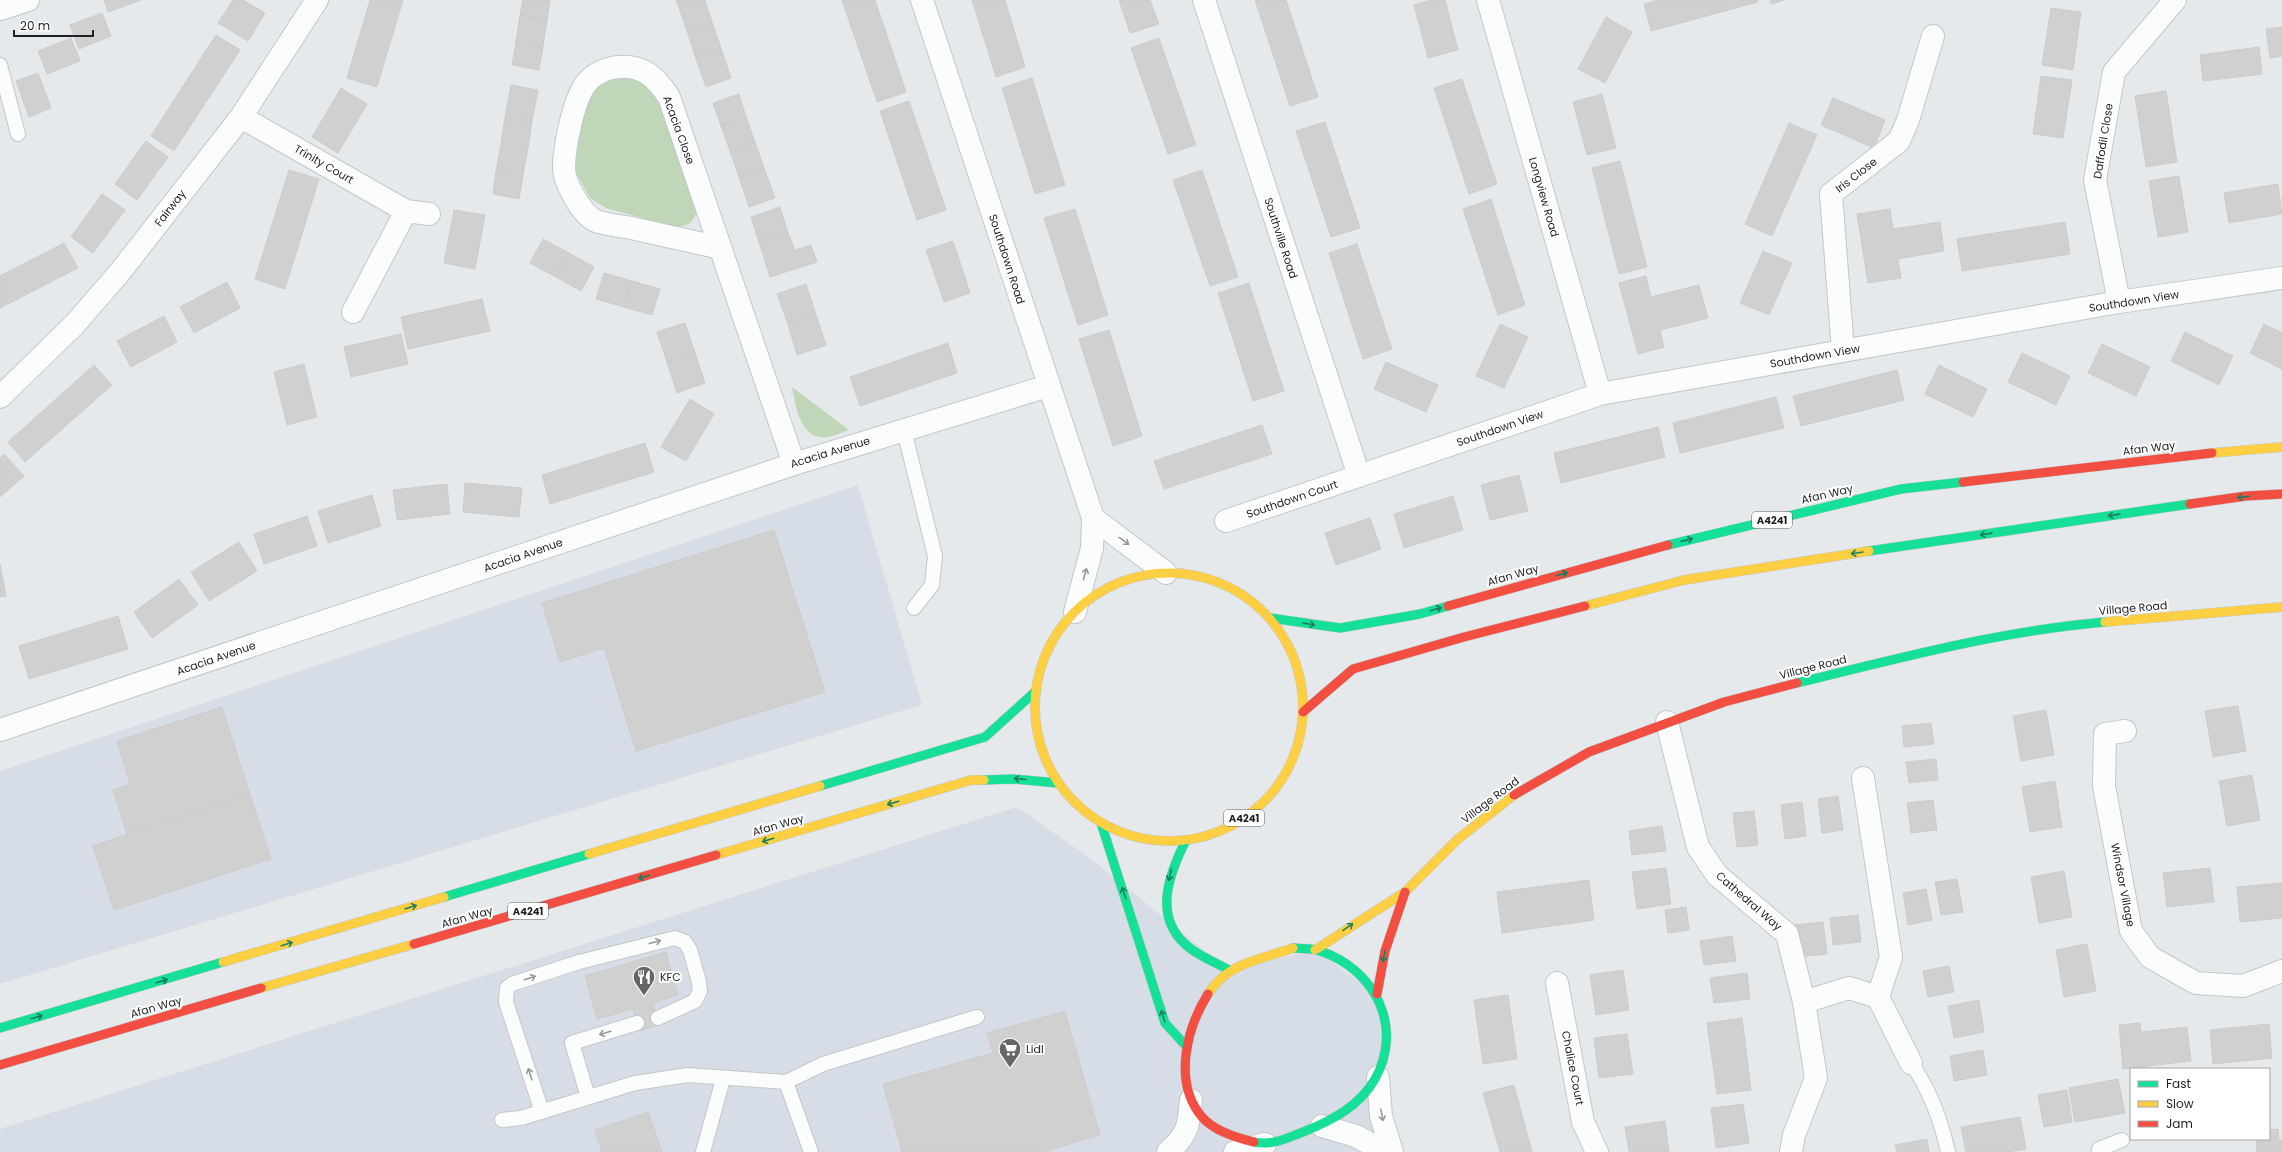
<svg xmlns="http://www.w3.org/2000/svg" width="2282" height="1152" font-family="Poppins,sans-serif">
<rect width="100%" height="100%" fill="#e6e9ec"/>
<path fill="#d6dde6" d="M 858,485 L 922,705 L 0,984 L 0,771 Z
M 1017,807 L 1091,859 L 1229,970 L 1315,950 L 1377,994 L 1392,1152 L 0,1152 L 0,1129 Z"/>
<path fill="#c0d6b9" d="M 632,78 L 657,89 L 698,211 C 692,223 689,226 675,227 L 606,208 L 590,198 L 574,169 L 585,101 L 599,86 L 614,79 Z
M 792,387 L 849,430 C 842,432 835,436 828,437 C 801,442 795,405 792,387 Z"/>
<path fill="#d1d0d1" stroke="#ccc" d="M 104,0 L 141,0 L 108,12 Z
M 233,0 L 243,0 L 265,13 L 248,41 L 218,23 Z
M 370,0 L 403,0 L 377,87 L 347,78 Z
M 523,0 L 550,0 L 547,20 L 520,15 Z
M 676,0 L 691,0 L 678,5 Z
M 691,0 L 705,0 L 712,22 L 687,31 L 678,5 Z
M 842,0 L 875,0 L 906,92 L 877,102 Z
M 972,0 L 1005,0 L 1025,67 L 996,77 Z
M 1119,0 L 1150,0 L 1159,24 L 1130,33 Z
M 1255,0 L 1286,0 L 1318,97 L 1290,106 Z
M 1431,0 L 1445,0 L 1458,50 L 1428,58 L 1414,5 Z
M 1658,0 L 1757,0 L 1758,2 L 1651,31 L 1644,4 Z
M 1770,0 L 1784,0 L 1771,4 Z
M 2051,8 L 2081,12 L 2073,70 L 2042,65 Z
M 102,13 L 111,36 L 79,49 L 70,25 Z
M 520,15 L 547,20 L 543,46 L 516,42 Z
M 1606,17 L 1632,32 L 1605,83 L 1578,69 Z
M 712,22 L 721,48 L 695,56 L 687,31 Z
M 2282,27 L 2282,56 L 2270,58 L 2266,29 Z
M 216,35 L 240,50 L 174,151 L 151,136 Z
M 71,38 L 80,61 L 47,74 L 38,51 Z
M 1159,38 L 1196,145 L 1168,154 L 1131,48 Z
M 516,42 L 543,46 L 539,70 L 512,65 Z
M 2259,47 L 2262,74 L 2203,81 L 2200,55 Z
M 721,48 L 731,78 L 706,87 L 695,56 Z
M 38,73 L 51,108 L 29,117 L 16,81 Z
M 2041,76 L 2072,80 L 2063,138 L 2033,134 Z
M 1032,78 L 1065,185 L 1035,194 L 1002,88 Z
M 1462,79 L 1497,184 L 1469,194 L 1434,88 Z
M 511,85 L 538,90 L 532,121 L 505,117 Z
M 341,88 L 367,104 L 338,153 L 312,137 Z
M 2166,91 L 2177,162 L 2146,167 L 2135,96 Z
M 739,94 L 746,117 L 721,126 L 713,103 Z
M 1602,94 L 1616,148 L 1587,155 L 1573,102 Z
M 1833,98 L 1885,120 L 1874,148 L 1821,125 Z
M 909,101 L 946,210 L 917,220 L 880,111 Z
M 505,117 L 532,121 L 528,148 L 501,144 Z
M 746,117 L 755,142 L 730,151 L 721,126 Z
M 1325,122 L 1360,228 L 1331,237 L 1296,131 Z
M 1789,123 L 1817,135 L 1772,236 L 1745,224 Z
M 146,141 L 168,157 L 137,200 L 115,184 Z
M 755,142 L 764,168 L 739,177 L 730,151 Z
M 501,144 L 528,148 L 523,175 L 496,171 Z
M 1620,161 L 1647,267 L 1619,274 L 1592,168 Z
M 764,168 L 775,198 L 749,207 L 739,177 Z
M 289,170 L 319,179 L 285,289 L 255,279 Z
M 1202,170 L 1238,277 L 1210,286 L 1173,180 Z
M 496,171 L 523,175 L 519,199 L 493,194 Z
M 2179,176 L 2188,232 L 2158,237 L 2149,181 Z
M 2278,184 L 2282,214 L 2229,223 L 2224,193 Z
M 102,194 L 125,210 L 93,253 L 71,237 Z
M 1491,199 L 1525,305 L 1498,315 L 1463,209 Z
M 780,207 L 788,233 L 759,242 L 751,217 Z
M 1075,209 L 1108,315 L 1078,325 L 1044,218 Z
M 1890,209 L 1893,229 L 1940,222 L 1944,251 L 1898,259 L 1901,278 L 1868,283 L 1857,214 Z
M 454,210 L 485,215 L 475,269 L 444,263 Z
M 2065,222 L 2070,254 L 1962,271 L 1957,239 Z
M 788,233 L 795,250 L 811,245 L 817,262 L 770,277 L 759,242 Z
M 543,239 L 569,253 L 556,277 L 530,263 Z
M 953,241 L 970,293 L 944,302 L 926,250 Z
M 64,243 L 78,268 L 0,308 L 0,276 Z
M 1357,244 L 1392,349 L 1363,359 L 1329,253 Z
M 1763,251 L 1792,263 L 1769,315 L 1740,303 Z
M 569,253 L 594,267 L 581,291 L 556,277 Z
M 604,273 L 632,281 L 624,307 L 596,299 Z
M 1646,276 L 1651,297 L 1699,285 L 1708,318 L 1660,330 L 1664,347 L 1638,354 L 1619,283 Z
M 632,281 L 660,289 L 652,315 L 624,307 Z
M 227,282 L 240,308 L 194,333 L 180,307 Z
M 1249,283 L 1284,391 L 1253,401 L 1218,293 Z
M 806,284 L 816,315 L 788,324 L 777,294 Z
M 482,299 L 490,331 L 408,349 L 401,317 Z
M 816,315 L 826,345 L 797,355 L 788,324 Z
M 164,316 L 177,342 L 131,367 L 117,341 Z
M 685,323 L 695,353 L 667,362 L 657,332 Z
M 1500,324 L 1528,337 L 1504,388 L 1476,376 Z
M 2264,324 L 2282,333 L 2282,369 L 2250,353 Z
M 1109,330 L 1142,436 L 1113,446 L 1079,339 Z
M 2185,332 L 2233,356 L 2219,385 L 2171,361 Z
M 401,334 L 408,364 L 351,377 L 344,347 Z
M 948,343 L 957,373 L 860,406 L 850,377 Z
M 2102,344 L 2150,367 L 2136,396 L 2088,373 Z
M 695,353 L 705,383 L 677,393 L 667,362 Z
M 2022,353 L 2070,376 L 2056,405 L 2008,382 Z
M 1386,362 L 1438,385 L 1426,412 L 1374,389 Z
M 304,364 L 317,417 L 287,425 L 274,372 Z
M 94,365 L 112,385 L 25,462 L 8,442 Z
M 1939,365 L 1987,389 L 1973,417 L 1925,394 Z
M 1897,370 L 1904,400 L 1801,426 L 1793,396 Z
M 1776,397 L 1784,428 L 1680,453 L 1673,423 Z
M 690,399 L 714,414 L 686,461 L 661,447 Z
M 1262,425 L 1272,454 L 1164,489 L 1154,461 Z
M 1658,427 L 1665,457 L 1561,483 L 1554,453 Z
M 645,443 L 654,472 L 550,504 L 542,475 Z
M 4,454 L 24,476 L 0,497 L 0,458 Z
M 1519,475 L 1528,511 L 1490,520 L 1481,485 Z
M 465,483 L 522,488 L 519,517 L 463,512 Z
M 447,484 L 450,514 L 397,520 L 393,490 Z
M 372,495 L 381,526 L 328,543 L 318,511 Z
M 1453,496 L 1463,530 L 1404,548 L 1394,514 Z
M 307,516 L 317,546 L 264,564 L 254,534 Z
M 1370,518 L 1381,549 L 1336,565 L 1325,533 Z
M 774,530 L 825,692 L 636,751 L 604,648 L 560,662 L 542,603 Z
M 239,542 L 257,571 L 209,601 L 191,572 Z
M 0,564 L 6,596 L 0,597 Z
M 179,579 L 198,605 L 152,638 L 134,612 Z
M 118,616 L 128,649 L 29,679 L 19,646 Z
M 2238,706 L 2246,751 L 2213,757 L 2205,711 Z
M 222,707 L 250,794 L 127,834 L 113,790 L 130,784 L 117,741 Z
M 2046,710 L 2054,755 L 2021,761 L 2013,716 Z
M 1931,723 L 1934,744 L 1904,747 L 1902,726 Z
M 1936,759 L 1938,780 L 1909,783 L 1906,762 Z
M 2252,775 L 2260,820 L 2227,826 L 2219,781 Z
M 2055,781 L 2062,827 L 2030,832 L 2022,787 Z
M 250,794 L 271,859 L 114,910 L 93,846 Z
M 1838,796 L 1843,830 L 1822,833 L 1818,799 Z
M 1933,800 L 1937,830 L 1911,833 L 1907,803 Z
M 1802,802 L 1806,836 L 1785,839 L 1781,805 Z
M 1754,811 L 1758,845 L 1737,847 L 1733,813 Z
M 1662,826 L 1666,851 L 1632,855 L 1629,831 Z
M 1666,868 L 1671,904 L 1637,909 L 1632,872 Z
M 2210,868 L 2214,902 L 2167,907 L 2163,873 Z
M 2064,871 L 2072,917 L 2039,923 L 2031,877 Z
M 1957,879 L 1963,912 L 1941,915 L 1935,882 Z
M 1589,880 L 1594,920 L 1502,933 L 1497,892 Z
M 2282,883 L 2282,918 L 2240,922 L 2237,887 Z
M 1926,889 L 1932,920 L 1908,925 L 1903,893 Z
M 1686,907 L 1689,930 L 1668,933 L 1665,910 Z
M 1858,915 L 1861,942 L 1833,945 L 1830,918 Z
M 1823,922 L 1827,954 L 1799,957 L 1795,925 Z
M 1732,936 L 1736,961 L 1704,965 L 1700,941 Z
M 2087,944 L 2096,991 L 2064,997 L 2056,950 Z
M 666,952 L 678,995 L 653,1003 L 660,1024 L 639,1031 L 633,1009 L 597,1019 L 585,976 Z
M 1949,966 L 1954,992 L 1928,997 L 1923,971 Z
M 1623,970 L 1629,1010 L 1596,1015 L 1590,975 Z
M 1747,973 L 1750,999 L 1714,1003 L 1710,978 Z
M 1508,995 L 1517,1059 L 1483,1064 L 1474,1000 Z
M 1979,1000 L 1984,1032 L 1954,1038 L 1948,1006 Z
M 1065,1011 L 1100,1135 L 1042,1152 L 902,1152 L 883,1084 L 993,1053 L 987,1033 Z
M 1742,1018 L 1751,1090 L 1717,1094 L 1707,1023 Z
M 2140,1023 L 2141,1032 L 2187,1027 L 2191,1061 L 2123,1069 L 2119,1025 Z
M 2269,1024 L 2272,1058 L 2213,1064 L 2210,1030 Z
M 1627,1034 L 1633,1074 L 1599,1078 L 1594,1038 Z
M 1983,1050 L 1987,1075 L 1954,1081 L 1950,1056 Z
M 2118,1079 L 2125,1113 L 2075,1122 L 2069,1088 Z
M 1514,1085 L 1532,1152 L 1500,1152 L 1483,1093 Z
M 2067,1090 L 2072,1122 L 2044,1127 L 2038,1095 Z
M 1743,1104 L 1749,1143 L 1716,1148 L 1711,1108 Z
M 648,1112 L 662,1152 L 602,1152 L 595,1130 Z
M 2020,1117 L 2026,1149 L 2007,1152 L 1966,1152 L 1961,1127 Z
M 1665,1121 L 1669,1152 L 1629,1152 L 1625,1127 Z
M 2278,1129 L 2279,1141 L 2282,1140 L 2282,1152 L 2257,1152 L 2256,1139 L 2269,1139 L 2269,1130 Z
M 1927,1139 L 1929,1152 L 1897,1152 L 1895,1145 Z"/>
<g fill="none" stroke-linecap="round" stroke-linejoin="round">
<g stroke="#c4c7c9" stroke-width="16">
<path id="lane" d="M 0,65 L 18,134
M 904,430 L 935,556 L 932,585 L 914,608
M 1911,1063 C 1930,1090 1941,1120 1948,1152
M 786,1082 L 811,1152
M 588,1097 L 572,1043 L 637,1023
M 542,1112 L 506,1002 L 507,988 L 512,984 L 579,962 L 675,938 L 685,942 L 690,950 L 699,982 L 700,991 L 695,1001 L 658,1018
M 502,1120 L 521,1118 L 635,1083 L 688,1075 L 786,1082 L 823,1064 L 977,1017
M 703,1152 L 723,1079
M 2099,1152 L 2099,1149 L 2122,1140"/>
</g>
<g stroke="#c4c7c9" stroke-width="24">
<path id="street" d="M 922,0 L 1093,518 L 1092,548 L 1075,612
M 1204,0 L 1359,476
M 1488,0 L 1600,394
M 0,9 L 28,0
M 241,117 L 406,211 L 429,214
M 720,248 C 691,241 661,235 632,228 C 620,226 607,225 596,221 C 582,215 564,183 564,168 C 564,147 574,96 588,81 C 602,66 629,62 647,73 C 656,79 663,88 669,97 L 794,464
M 2119,302 L 2095,180 L 2114,72 L 2175,0
M 353,312 L 406,211
M 1843,351 L 1831,194 L 1899,141 L 1908,120 L 1933,36
M 0,397 L 75,324 L 120,272 L 241,117 L 317,0
M 1093,518 L 1166,573
M 1226,521 L 1600,394 L 2119,302 L 2282,278
M 1667,722 L 1698,847 L 1717,875 L 1787,934 L 1804,1002 L 1816,1078 L 1794,1135 L 1791,1152
M 0,730 L 794,464 L 1048,386
M 2125,731 L 2105,734 L 2104,786 L 2131,931 L 2150,957 L 2196,983 L 2243,986 L 2282,971
M 1863,778 L 1891,957 L 1878,997
M 1557,983 L 1583,1122 L 1597,1152
M 1804,1002 L 1849,988 L 1878,997 L 1911,1063
M 1378,1077 L 1381,1116 L 1392,1152
M 1322,1126 L 1356,1136 L 1385,1152
M 1168,1152 C 1188,1135 1189,1125 1191,1100
M 1235,1152 L 1265,1144"/>
</g>
<g stroke="#c4c7c9" stroke-width="10">
<path id="fast" d="M 1668,545 L 1901,489 L 1963,482
M 1869,551 L 2190,504
M 1270,618 L 1340,628 L 1420,614 L 1448,606
M 1797,683 C 1899,658 2000,631 2105,622
M 984,780 L 1013,779 L 1058,783
M 820,786 L 985,737 L 1036,691
M 1101,823 L 1165,1023 L 1187,1047
M 1186,840 C 1169,874 1153,916 1186,945 C 1198,956 1215,962 1229,970
M 444,897 L 589,854
M 0,1028 L 223,962
M 1254,1142 C 1272,1146 1287,1138 1303,1132 C 1331,1121 1360,1106 1375,1079 C 1404,1027 1375,969 1320,951 C 1311,948 1302,949 1293,948"/>
</g>
<g stroke="#c4c7c9" stroke-width="10">
<path id="slow" d="M 2212,453 L 2282,447
M1035 707a134 134 0 1 1 268 0a134 134 0 1 1-268 0Z
M 1585,606 L 1684,580 L 1869,551
M 2105,622 L 2282,607
M 589,854 L 820,786
M 716,855 L 971,780 L 984,780
M 1315,950 L 1405,892 L 1458,839 L 1514,795
M 223,962 L 444,897
M 261,988 L 414,944
M 1208,994 C 1228,962 1260,960 1293,948"/>
</g>
<g stroke="#c4c7c9" stroke-width="10">
<path id="jam" d="M 1963,482 L 2212,453
M 2190,504 L 2246,496 L 2282,494
M 1448,606 L 1668,545
M 1303,712 L 1353,669 L 1464,637 L 1585,606
M 1514,795 L 1589,752 L 1724,702 L 1797,683
M 414,944 L 716,855
M 1208,994 C 1186,1029 1173,1083 1202,1117 C 1214,1131 1237,1138 1254,1142
M 1377,994 L 1385,951 L 1405,892
M 0,1065 L 261,988"/>
</g>
<use href="#lane" stroke="#fbfcfc" stroke-width="14"/>
<use href="#street" stroke="#fbfcfc" stroke-width="22"/>
<use href="#fast" stroke="#16e098" stroke-width="9"/>
<use href="#slow" stroke="#ffcf43" stroke-width="9"/>
<use href="#jam" stroke="#f24e42" stroke-width="9"/>
</g>
<defs><path id="oneway-shaft" d="M-6 0H5M1.5-3L5.5 0L1.5 3" fill="none" stroke-width="1.6" stroke-linecap="round" stroke-linejoin="round"/></defs>
<g stroke="#1a805e">
<use href="#oneway-shaft" transform="translate(2243 497) rotate(173)"/>
<use href="#oneway-shaft" transform="translate(2114 515) rotate(172)"/>
<use href="#oneway-shaft" transform="translate(1986 534) rotate(172)"/>
<use href="#oneway-shaft" transform="translate(1687 540) rotate(-13)"/>
<use href="#oneway-shaft" transform="translate(1857 553) rotate(171)"/>
<use href="#oneway-shaft" transform="translate(1562 574) rotate(-16)"/>
<use href="#oneway-shaft" transform="translate(1436 609) rotate(-16)"/>
<use href="#oneway-shaft" transform="translate(1309 624) rotate(8)"/>
<use href="#oneway-shaft" transform="translate(1020 779) rotate(-175)"/>
<use href="#oneway-shaft" transform="translate(893 803) rotate(164)"/>
<use href="#oneway-shaft" transform="translate(768 840) rotate(164)"/>
<use href="#oneway-shaft" transform="translate(1170 875) rotate(103)"/>
<use href="#oneway-shaft" transform="translate(644 877) rotate(164)"/>
<use href="#oneway-shaft" transform="translate(1124 893) rotate(-108)"/>
<use href="#oneway-shaft" transform="translate(411 907) rotate(-17)"/>
<use href="#oneway-shaft" transform="translate(1348 927) rotate(-35)"/>
<use href="#oneway-shaft" transform="translate(287 944) rotate(-17)"/>
<use href="#oneway-shaft" transform="translate(1384 956) rotate(102)"/>
<use href="#oneway-shaft" transform="translate(162 981) rotate(-16)"/>
<use href="#oneway-shaft" transform="translate(1163 1016) rotate(-108)"/>
<use href="#oneway-shaft" transform="translate(37 1017) rotate(-16)"/>
</g>
<g stroke="#98999a">
<use href="#oneway-shaft" transform="translate(1124 541) rotate(36)"/>
<use href="#oneway-shaft" transform="translate(1085 574) rotate(-75)"/>
<use href="#oneway-shaft" transform="translate(655 942) rotate(-15)"/>
<use href="#oneway-shaft" transform="translate(530 978) rotate(-18)"/>
<use href="#oneway-shaft" transform="translate(605 1033) rotate(163)"/>
<use href="#oneway-shaft" transform="translate(530 1074) rotate(-108)"/>
<use href="#oneway-shaft" transform="translate(1382 1115) rotate(79)"/>
</g>
<defs>
<g id="restaurant-pin" transform="scale(1.15)"><path d="M0 17L-7.5 6A9.5 9.5 0 1 1 7.5 6Z" fill="#656669" stroke="#fff"/><path d="M-5-6h1v4h1v-4h1v4h1v-4h1v5L-1.5 .5V6h-2V.5L-5-1ZM5-6V6H3V1.5H1.5Q1.5-4 5-6Z" fill="#fff"/></g>
<g id="supermarket-pin" transform="scale(1.15)"><path d="M0 17L-7.5 6A9.5 9.5 0 1 1 7.5 6Z" fill="#656669" stroke="#fff"/><path d="M-6-5.5h2.5l.6 2H6L4.5 2H-2.5L-4.4-4H-6ZM-1.5 3.2a1.3 1.3 0 1 0 .1 0ZM3 3.2a1.3 1.3 0 1 0 .1 0Z" fill="#fff"/></g>
</defs>
<g fill-rule="evenodd">
<use href="#restaurant-pin" x="644" y="977"/>
<use href="#supermarket-pin" x="1010" y="1049"/>
</g>
<g text-anchor="middle" dominant-baseline="central" stroke-width="4" stroke-linejoin="round" paint-order="stroke">
<g fill="#fff" stroke="#626365" stroke-width="1">
<rect x="1752" y="512" width="40" height="16" rx="3"/>
<rect x="1224" y="810" width="40" height="16" rx="3"/>
<rect x="508" y="903" width="40" height="16" rx="3"/>
</g>
<g font-size="10" font-weight="bold" fill="#1f2023">
<text x="1772" y="520">A4241</text>
<text x="1244" y="818">A4241</text>
<text x="528" y="911">A4241</text>
</g>
<g font-size="11" fill="#1f2023" stroke="#fff">
<text transform="translate(679 130) rotate(70)">Acacia Close</text>
<text transform="translate(2103 141) rotate(-81)">Daffodil Close</text>
<text transform="translate(324 164) rotate(30)">Trinity Court</text>
<text transform="translate(1856 175) rotate(-38)">Iris Close</text>
<text transform="translate(1544 197) rotate(74)">Longview Road</text>
<text transform="translate(170 208) rotate(-52)">Fairway</text>
<text transform="translate(1281 238) rotate(72)">Southville Road</text>
<text transform="translate(1007 259) rotate(72)">Southdown Road</text>
<text transform="translate(2134 301) rotate(-9)">Southdown View</text>
<text transform="translate(1815 356) rotate(-10)">Southdown View</text>
<text transform="translate(1500 428) rotate(-19)">Southdown View</text>
<text transform="translate(2149 448) rotate(-7)">Afan Way</text>
<text transform="translate(830 452) rotate(-17)">Acacia Avenue</text>
<text transform="translate(1827 494) rotate(-13)">Afan Way</text>
<text transform="translate(1292 499) rotate(-19)">Southdown Court</text>
<text transform="translate(523 555) rotate(-19)">Acacia Avenue</text>
<text transform="translate(1513 575) rotate(-16)">Afan Way</text>
<text transform="translate(2133 608) rotate(-5)">Village Road</text>
<text transform="translate(216 658) rotate(-19)">Acacia Avenue</text>
<text transform="translate(1813 667) rotate(-14)">Village Road</text>
<text transform="translate(1490 800) rotate(-37)">Village Road</text>
<text transform="translate(778 825) rotate(-16)">Afan Way</text>
<text transform="translate(2123 885) rotate(79)">Windsor Village</text>
<text transform="translate(1749 901) rotate(41)">Cathedral Way</text>
<text transform="translate(467 917) rotate(-16)">Afan Way</text>
<text transform="translate(156 1007) rotate(-16)">Afan Way</text>
<text transform="translate(1573 1068) rotate(79)">Chalice Court</text>
</g>
<g font-size="11" fill="#1f2023" stroke="#fff" text-anchor="start">
<text x="660" y="977">KFC</text>
<text x="1026" y="1049">Lidl</text>
</g>
</g>
<rect x="2130" y="1068" width="140" height="72" fill="#ffffff" stroke="#a5a6a7"/>
<rect x="2138" y="1081" width="20" height="6" fill="#16e098" stroke="#a5a6a7"/>
<text x="2166" y="1088" font-size="12" fill="#1f2023">Fast</text>
<rect x="2138" y="1101" width="20" height="6" fill="#ffcf43" stroke="#a5a6a7"/>
<text x="2166" y="1108" font-size="12" fill="#1f2023">Slow</text>
<rect x="2138" y="1121" width="20" height="6" fill="#f24e42" stroke="#a5a6a7"/>
<text x="2166" y="1128" font-size="12" fill="#1f2023">Jam</text>
<path d="M14 30v6h79v-6" fill="none" stroke="#1f2023" stroke-width="2"/>
<text x="20" y="30" font-size="12" fill="#1f2023" stroke="#ffffff" stroke-width="3" paint-order="stroke">20 m</text>
</svg>
